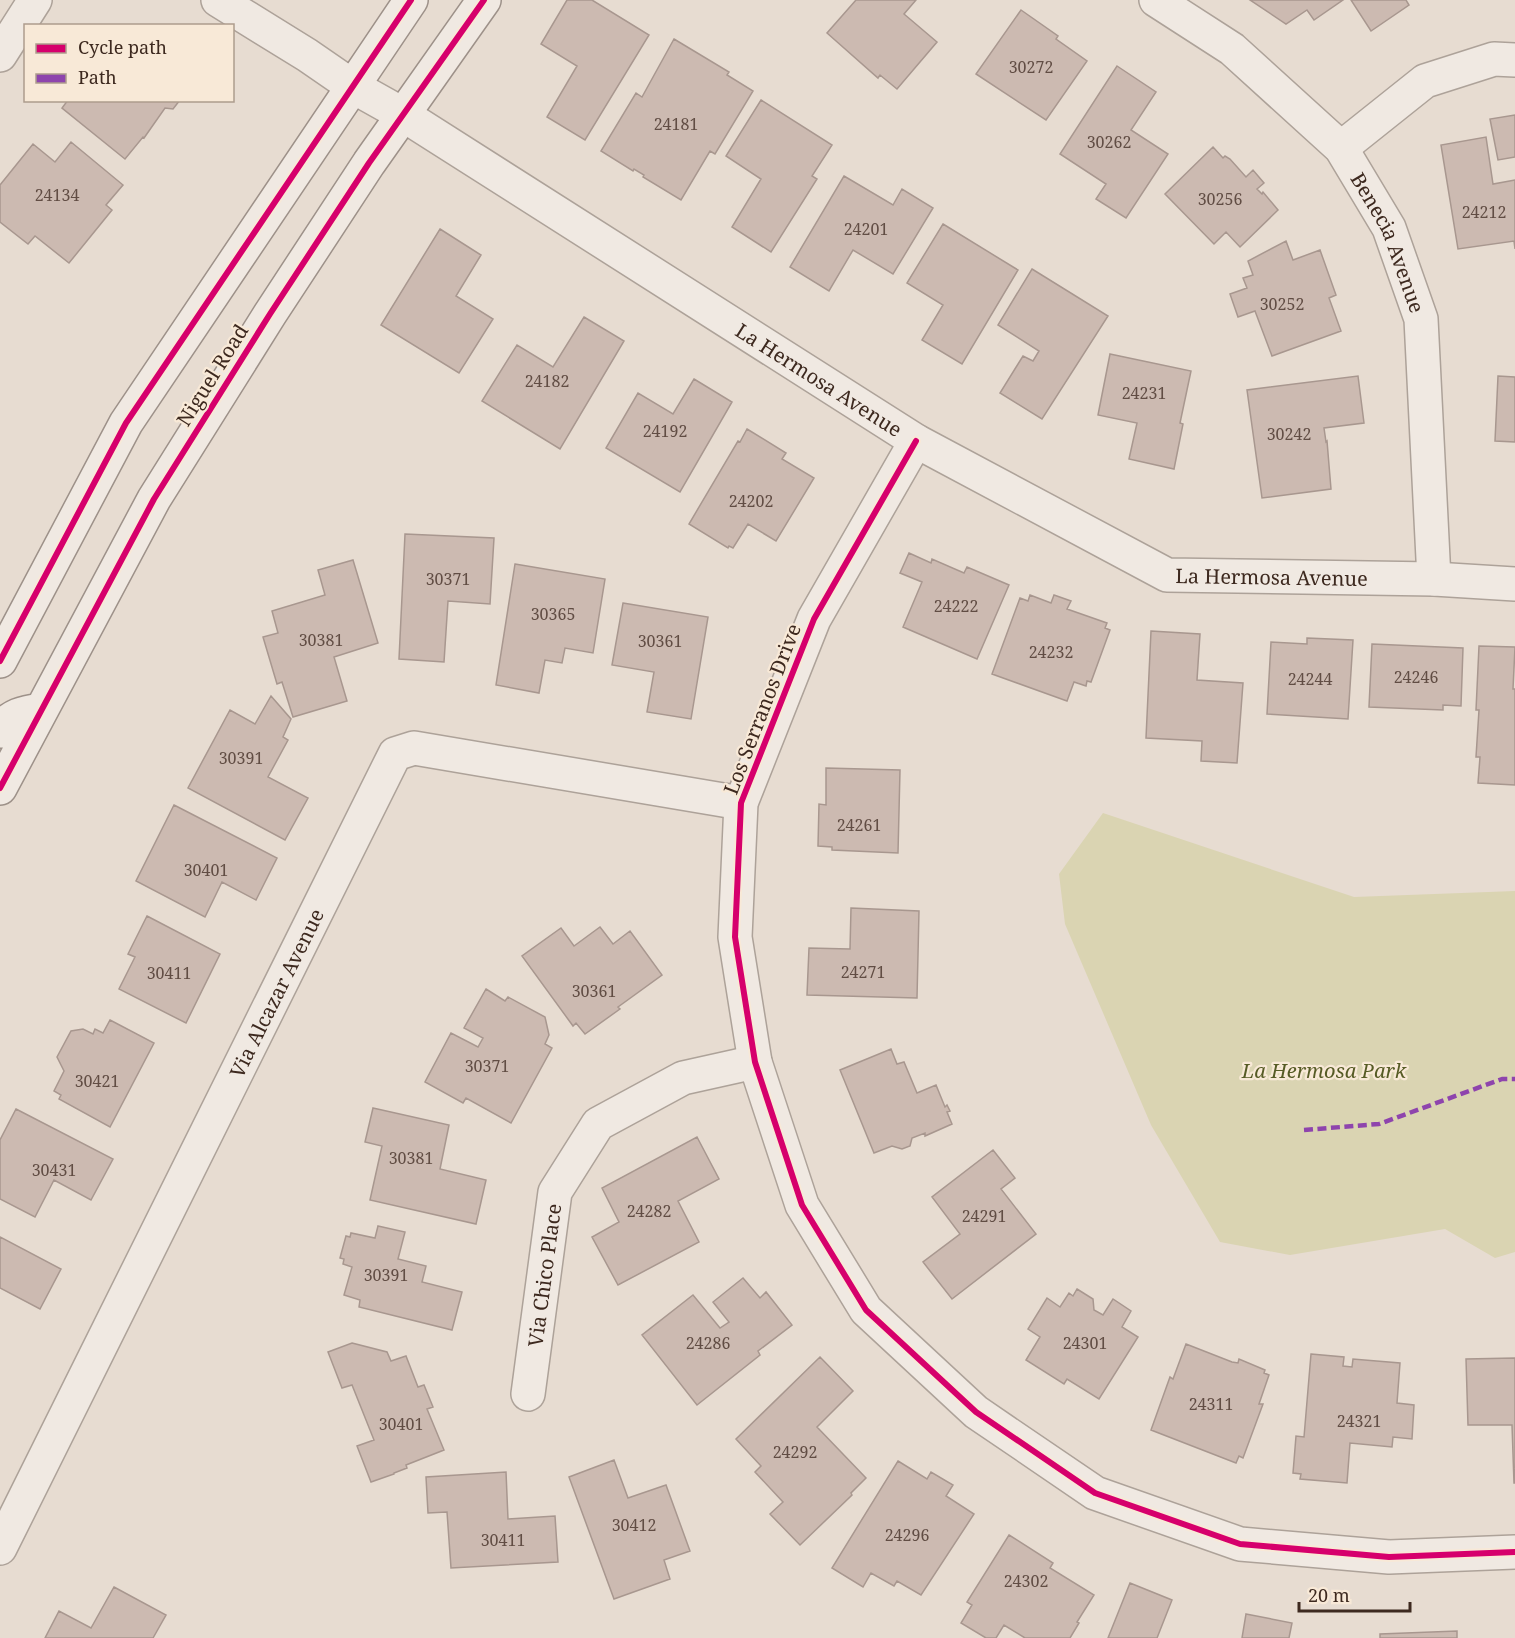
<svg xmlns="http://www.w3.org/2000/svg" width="1515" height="1638" font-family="'Noto Serif',serif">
<rect width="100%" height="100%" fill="#e7dcd1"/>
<path fill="#dad4b2" d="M 1103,813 L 1354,897 L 1515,891 L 1515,1252 L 1495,1258 L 1445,1229 L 1290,1255 L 1220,1242 L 1151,1125 L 1065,924 L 1059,874 Z"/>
<path fill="#ccbab1" stroke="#a8978f" stroke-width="1.5" d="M 567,0 L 592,0 L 649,35 L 585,140 L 547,117 L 577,66 L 541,44 Z
M 856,0 L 916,0 L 904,14 L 937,42 L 897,89 L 880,75 L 878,78 L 827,33 Z
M 1250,0 L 1343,0 L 1314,20 L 1307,10 L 1286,24 Z
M 1351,0 L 1406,0 L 1409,5 L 1371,31 Z
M 1021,10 L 1058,36 L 1056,39 L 1087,61 L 1046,120 L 976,74 Z
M 674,39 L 729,72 L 727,75 L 753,91 L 715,154 L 710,151 L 681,200 L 643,177 L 644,175 L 634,169 L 633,171 L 601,151 L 636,93 L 642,97 Z
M 1117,66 L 1156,92 L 1131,130 L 1168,154 L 1126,218 L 1096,199 L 1106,184 L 1060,154 Z
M 68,100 L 180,100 L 173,109 L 165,108 L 144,138 L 143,137 L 125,159 L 62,108 Z
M 761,100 L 832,145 L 812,176 L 817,179 L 771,252 L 732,227 L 761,179 L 726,156 Z
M 1515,115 L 1515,157 L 1498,160 L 1490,119 Z
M 1486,137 L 1493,184 L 1515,180 L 1515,249 L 1514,241 L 1458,249 L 1441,145 Z
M 71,142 L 123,185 L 106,205 L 112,210 L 69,263 L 35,236 L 28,244 L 0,222 L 0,185 L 33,144 L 55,162 Z
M 1213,147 L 1223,158 L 1225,156 L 1230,159 L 1246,177 L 1253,170 L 1264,183 L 1257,189 L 1262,194 L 1263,192 L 1278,210 L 1240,247 L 1226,232 L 1214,244 L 1165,194 Z
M 844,176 L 893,205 L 902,189 L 933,208 L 893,274 L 853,250 L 829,291 L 790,267 Z
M 943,224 L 1018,270 L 962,364 L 922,340 L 943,305 L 907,283 Z
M 440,229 L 481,255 L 456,296 L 493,319 L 459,373 L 381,325 Z
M 1286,241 L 1293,260 L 1320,250 L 1336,295 L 1329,298 L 1341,331 L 1272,356 L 1255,311 L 1238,317 L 1230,294 L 1247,288 L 1243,278 L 1253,275 L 1248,261 Z
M 1032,269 L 1108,316 L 1042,419 L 1000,393 L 1023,356 L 1033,361 L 1039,351 L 998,325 Z
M 584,317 L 624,341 L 560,449 L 482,401 L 517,345 L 553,367 Z
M 1110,354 L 1191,371 L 1180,423 L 1183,424 L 1174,469 L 1129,459 L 1137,423 L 1098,415 Z
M 1358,376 L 1364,423 L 1324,428 L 1326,442 L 1327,441 L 1331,489 L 1262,498 L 1247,390 Z
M 1498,376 L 1515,377 L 1515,442 L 1495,441 Z
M 694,379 L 732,402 L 680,492 L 606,448 L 638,393 L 673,414 Z
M 747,429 L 786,453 L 782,459 L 814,478 L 776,541 L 748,524 L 733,548 L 729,546 L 728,548 L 689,524 L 738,441 L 740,442 Z
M 405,534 L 494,538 L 490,604 L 448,601 L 444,662 L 399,659 Z
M 909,553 L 931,563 L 932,559 L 964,573 L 967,567 L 1009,585 L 977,659 L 903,627 L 922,582 L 900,573 Z
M 353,560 L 378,643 L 334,657 L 347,701 L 293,717 L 282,682 L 277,684 L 263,637 L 278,633 L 272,611 L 325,595 L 318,570 Z
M 515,564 L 605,579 L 593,653 L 565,648 L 562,663 L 545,660 L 539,693 L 496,685 Z
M 1030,595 L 1051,603 L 1054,595 L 1071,601 L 1067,609 L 1107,623 L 1105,628 L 1110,630 L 1091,682 L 1087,681 L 1086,686 L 1074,682 L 1067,701 L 992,674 L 1020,598 L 1028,601 Z
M 623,603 L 708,617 L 691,719 L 647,712 L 654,672 L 612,665 Z
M 1151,631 L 1200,634 L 1197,680 L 1243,683 L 1237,763 L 1201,761 L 1202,741 L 1146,738 Z
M 1307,638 L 1353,640 L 1348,719 L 1267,714 L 1271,642 L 1307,644 Z
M 1372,644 L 1463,648 L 1461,706 L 1443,705 L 1443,710 L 1369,707 Z
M 1479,646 L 1515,647 L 1513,689 L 1515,689 L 1515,785 L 1478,783 L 1480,757 L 1476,757 L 1479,710 L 1476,710 Z
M 271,696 L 291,719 L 283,737 L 288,740 L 268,777 L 308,798 L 285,840 L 188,788 L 230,710 L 255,724 Z
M 826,768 L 900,770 L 898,853 L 832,850 L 832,847 L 818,846 L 819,804 L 826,805 Z
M 174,805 L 277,858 L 256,900 L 222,882 L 205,917 L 136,881 Z
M 851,908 L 919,911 L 917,998 L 807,995 L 809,948 L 850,949 Z
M 147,916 L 220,954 L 186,1023 L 119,989 L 135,957 L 128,954 Z
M 600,927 L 613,944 L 630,931 L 662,975 L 618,1007 L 620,1009 L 585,1034 L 576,1023 L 573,1026 L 522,956 L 561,928 L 574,946 Z
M 486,989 L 505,1001 L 508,997 L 545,1017 L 549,1035 L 545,1044 L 552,1048 L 511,1123 L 466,1098 L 463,1103 L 425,1082 L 451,1033 L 478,1047 L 483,1038 L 464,1028 Z
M 110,1020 L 154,1043 L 110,1127 L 59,1099 L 61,1095 L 54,1091 L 64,1071 L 57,1057 L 71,1031 L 83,1029 L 93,1034 L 95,1029 L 103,1033 Z
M 891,1049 L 897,1064 L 904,1062 L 917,1093 L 936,1085 L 945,1107 L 947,1105 L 950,1111 L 947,1112 L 952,1124 L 925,1136 L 925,1133 L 912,1138 L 910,1146 L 902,1149 L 892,1146 L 874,1153 L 840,1070 Z
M 373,1108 L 449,1125 L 440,1169 L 486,1180 L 476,1224 L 370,1200 L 382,1146 L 365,1142 Z
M 16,1109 L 113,1159 L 91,1200 L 54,1180 L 35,1217 L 0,1199 L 0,1140 Z
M 697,1137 L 719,1179 L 678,1201 L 699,1242 L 618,1285 L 592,1237 L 619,1222 L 602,1188 Z
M 993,1150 L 1015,1178 L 1001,1189 L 1036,1234 L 952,1299 L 923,1262 L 960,1234 L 932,1197 Z
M 378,1226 L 405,1232 L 398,1259 L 426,1266 L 422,1282 L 462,1292 L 452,1330 L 359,1307 L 360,1300 L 344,1295 L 352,1267 L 343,1264 L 344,1259 L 340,1258 L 346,1236 L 350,1237 L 351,1233 L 375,1238 Z
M 0,1237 L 61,1269 L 40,1309 L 0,1288 Z
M 743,1278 L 760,1298 L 766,1292 L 792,1325 L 758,1351 L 760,1355 L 697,1405 L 642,1335 L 693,1295 L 720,1328 L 729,1322 L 713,1302 Z
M 1077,1289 L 1093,1299 L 1094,1310 L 1103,1315 L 1113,1299 L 1131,1311 L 1122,1327 L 1138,1337 L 1099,1399 L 1067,1379 L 1064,1384 L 1026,1360 L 1040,1337 L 1028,1329 L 1047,1298 L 1060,1307 L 1069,1293 L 1073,1296 Z
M 352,1343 L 387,1352 L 391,1361 L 406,1356 L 418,1387 L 424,1385 L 433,1407 L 427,1409 L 444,1450 L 406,1465 L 407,1468 L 394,1473 L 394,1474 L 371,1482 L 357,1446 L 374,1440 L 352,1385 L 342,1388 L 328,1352 Z
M 1186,1344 L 1232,1362 L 1238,1363 L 1239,1359 L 1265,1370 L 1264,1373 L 1269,1375 L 1259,1404 L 1263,1404 L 1243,1458 L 1239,1456 L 1236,1463 L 1151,1430 L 1170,1377 L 1173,1379 Z
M 1311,1354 L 1344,1357 L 1343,1366 L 1352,1367 L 1353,1359 L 1400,1363 L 1397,1403 L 1414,1405 L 1412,1439 L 1393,1437 L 1392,1447 L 1350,1443 L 1347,1483 L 1300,1479 L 1301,1474 L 1293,1473 L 1296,1436 L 1304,1437 Z
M 820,1357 L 853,1391 L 817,1427 L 866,1478 L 851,1493 L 852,1495 L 800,1545 L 770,1514 L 783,1502 L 755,1472 L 761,1466 L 736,1439 Z
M 1515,1358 L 1515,1483 L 1514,1483 L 1512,1425 L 1468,1425 L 1466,1359 Z
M 614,1460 L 628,1498 L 666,1485 L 690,1551 L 664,1560 L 670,1579 L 614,1599 L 569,1477 Z
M 898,1461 L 927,1479 L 931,1472 L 953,1485 L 946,1496 L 974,1514 L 921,1595 L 897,1581 L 894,1586 L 871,1573 L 863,1587 L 832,1568 Z
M 506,1472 L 508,1519 L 555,1516 L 558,1562 L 451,1568 L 447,1512 L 428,1513 L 426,1477 Z
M 1009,1535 L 1053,1563 L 1050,1568 L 1094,1595 L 1077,1622 L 1079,1623 L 1070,1638 L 1025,1638 L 1004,1625 L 996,1638 L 986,1638 L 961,1623 L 972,1605 L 967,1602 Z
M 1130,1583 L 1172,1600 L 1157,1638 L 1108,1638 Z
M 114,1587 L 166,1615 L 153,1638 L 45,1638 L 59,1611 L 91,1628 Z
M 1246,1614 L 1292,1623 L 1289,1638 L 1242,1638 Z
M 1457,1631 L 1457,1638 L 1380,1638 L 1380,1634 Z"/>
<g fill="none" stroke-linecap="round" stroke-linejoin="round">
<g stroke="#ada299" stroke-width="36">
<g id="minor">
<path id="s1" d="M 1156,0 L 1232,49 L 1341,148 L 1389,228 L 1421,319 L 1434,579"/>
<path d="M 1341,148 L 1425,81 L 1494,59 L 1515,60"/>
<path d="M 916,441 L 814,619 L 741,803 L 735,937 L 755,1062 L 802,1205 L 866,1310 L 976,1412 L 1095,1493 L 1240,1544 L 1389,1557 L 1515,1552"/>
<path id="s2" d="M 528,1394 L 555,1192 L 598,1124 L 683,1078 L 755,1062"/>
<path id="s3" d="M 0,1548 L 395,754 L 414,748 L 741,803"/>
</g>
</g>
<g stroke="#ada299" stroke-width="36">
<g id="tertiary">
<path id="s4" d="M 218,0 L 307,55 L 352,86 L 402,114 L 916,441 L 1167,575 L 1434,579 L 1515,584"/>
<path d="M 0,55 L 35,0"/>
</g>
</g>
<g stroke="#9d9189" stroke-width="36">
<path id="secondary" d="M 0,661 L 126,423 L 411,0
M 0,731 C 9,715 25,712 41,710
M 0,788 L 154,499 L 270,314 L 369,163 L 484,0"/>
</g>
<use href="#minor" stroke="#f0e9e2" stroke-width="33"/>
<use href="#tertiary" stroke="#f0e9e2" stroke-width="33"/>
<use href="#secondary" stroke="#f0e9e2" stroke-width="33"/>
<path stroke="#8e44ad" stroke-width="4.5" stroke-dasharray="9 4.5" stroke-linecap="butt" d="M 1304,1130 L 1379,1124 L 1502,1079 L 1515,1079"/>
<g stroke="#f8e9d7" stroke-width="10">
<path id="cycleway" d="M 916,441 L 814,619 L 741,803 L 735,937 L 755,1062 L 802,1205 L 866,1310 L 976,1412 L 1095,1493 L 1240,1544 L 1389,1557 L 1515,1552
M 0,661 L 126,423 L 411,0
M 0,788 L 154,499 L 270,314 L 369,163 L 484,0"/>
</g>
<use href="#cycleway" stroke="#d6006c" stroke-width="6"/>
</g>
<g text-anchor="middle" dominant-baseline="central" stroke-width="4.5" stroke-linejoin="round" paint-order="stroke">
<g font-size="16" fill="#614d44">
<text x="1031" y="67">30272</text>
<text x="676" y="124">24181</text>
<text x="1109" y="142">30262</text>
<text x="57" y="195">24134</text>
<text x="1220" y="199">30256</text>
<text x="1484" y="212">24212</text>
<text x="866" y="229">24201</text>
<text x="1282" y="304">30252</text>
<text x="547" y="381">24182</text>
<text x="1144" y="393">24231</text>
<text x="665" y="431">24192</text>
<text x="1289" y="434">30242</text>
<text x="751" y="501">24202</text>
<text x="448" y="579">30371</text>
<text x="956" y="606">24222</text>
<text x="553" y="614">30365</text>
<text x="321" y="640">30381</text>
<text x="660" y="641">30361</text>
<text x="1051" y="652">24232</text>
<text x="1416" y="677">24246</text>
<text x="1310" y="679">24244</text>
<text x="241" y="758">30391</text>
<text x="859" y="825">24261</text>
<text x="206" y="870">30401</text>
<text x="863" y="972">24271</text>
<text x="169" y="973">30411</text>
<text x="594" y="991">30361</text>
<text x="487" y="1066">30371</text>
<text x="97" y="1081">30421</text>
<text x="411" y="1158">30381</text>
<text x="54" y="1170">30431</text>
<text x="649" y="1211">24282</text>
<text x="984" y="1216">24291</text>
<text x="386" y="1275">30391</text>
<text x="708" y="1343">24286</text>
<text x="1085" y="1343">24301</text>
<text x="1211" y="1404">24311</text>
<text x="1359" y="1421">24321</text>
<text x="401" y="1424">30401</text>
<text x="795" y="1452">24292</text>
<text x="634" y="1525">30412</text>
<text x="907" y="1535">24296</text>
<text x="503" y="1540">30411</text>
<text x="1026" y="1581">24302</text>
</g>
<g font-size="20" fill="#3d291f" stroke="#f8e9d7">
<text stroke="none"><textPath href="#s1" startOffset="344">Benecia Avenue</textPath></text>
<text transform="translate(212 375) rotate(-58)">Niguel Road</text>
<text stroke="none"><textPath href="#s4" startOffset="711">La Hermosa Avenue</textPath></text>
<text stroke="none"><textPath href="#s4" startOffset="1215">La Hermosa Avenue</textPath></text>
<text transform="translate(762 709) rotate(-69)">Los Serranos Drive</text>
<text stroke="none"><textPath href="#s3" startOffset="620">Via Alcazar Avenue</textPath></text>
<text stroke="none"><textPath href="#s2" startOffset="120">Via Chico Place</textPath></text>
</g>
<g font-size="20" font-style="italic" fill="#565b25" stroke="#f8e9d7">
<text x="1324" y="1070">La Hermosa Park</text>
</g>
</g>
<rect x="24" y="24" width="210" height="78" fill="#f8e9d7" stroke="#ad9c8d" stroke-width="1.5"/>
<rect x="36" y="44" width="30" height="9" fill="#d6006c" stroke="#ad9c8d" stroke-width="1.5"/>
<text x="78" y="54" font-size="18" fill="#3d291f">Cycle path</text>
<rect x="36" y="74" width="30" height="9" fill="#8e44ad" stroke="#ad9c8d" stroke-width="1.5"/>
<text x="78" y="84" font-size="18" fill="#3d291f">Path</text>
<path d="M1299 1602v9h111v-9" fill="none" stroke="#3d291f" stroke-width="3"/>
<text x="1308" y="1602" font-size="18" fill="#3d291f" stroke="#f8e9d7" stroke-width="4.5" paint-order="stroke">20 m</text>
</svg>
